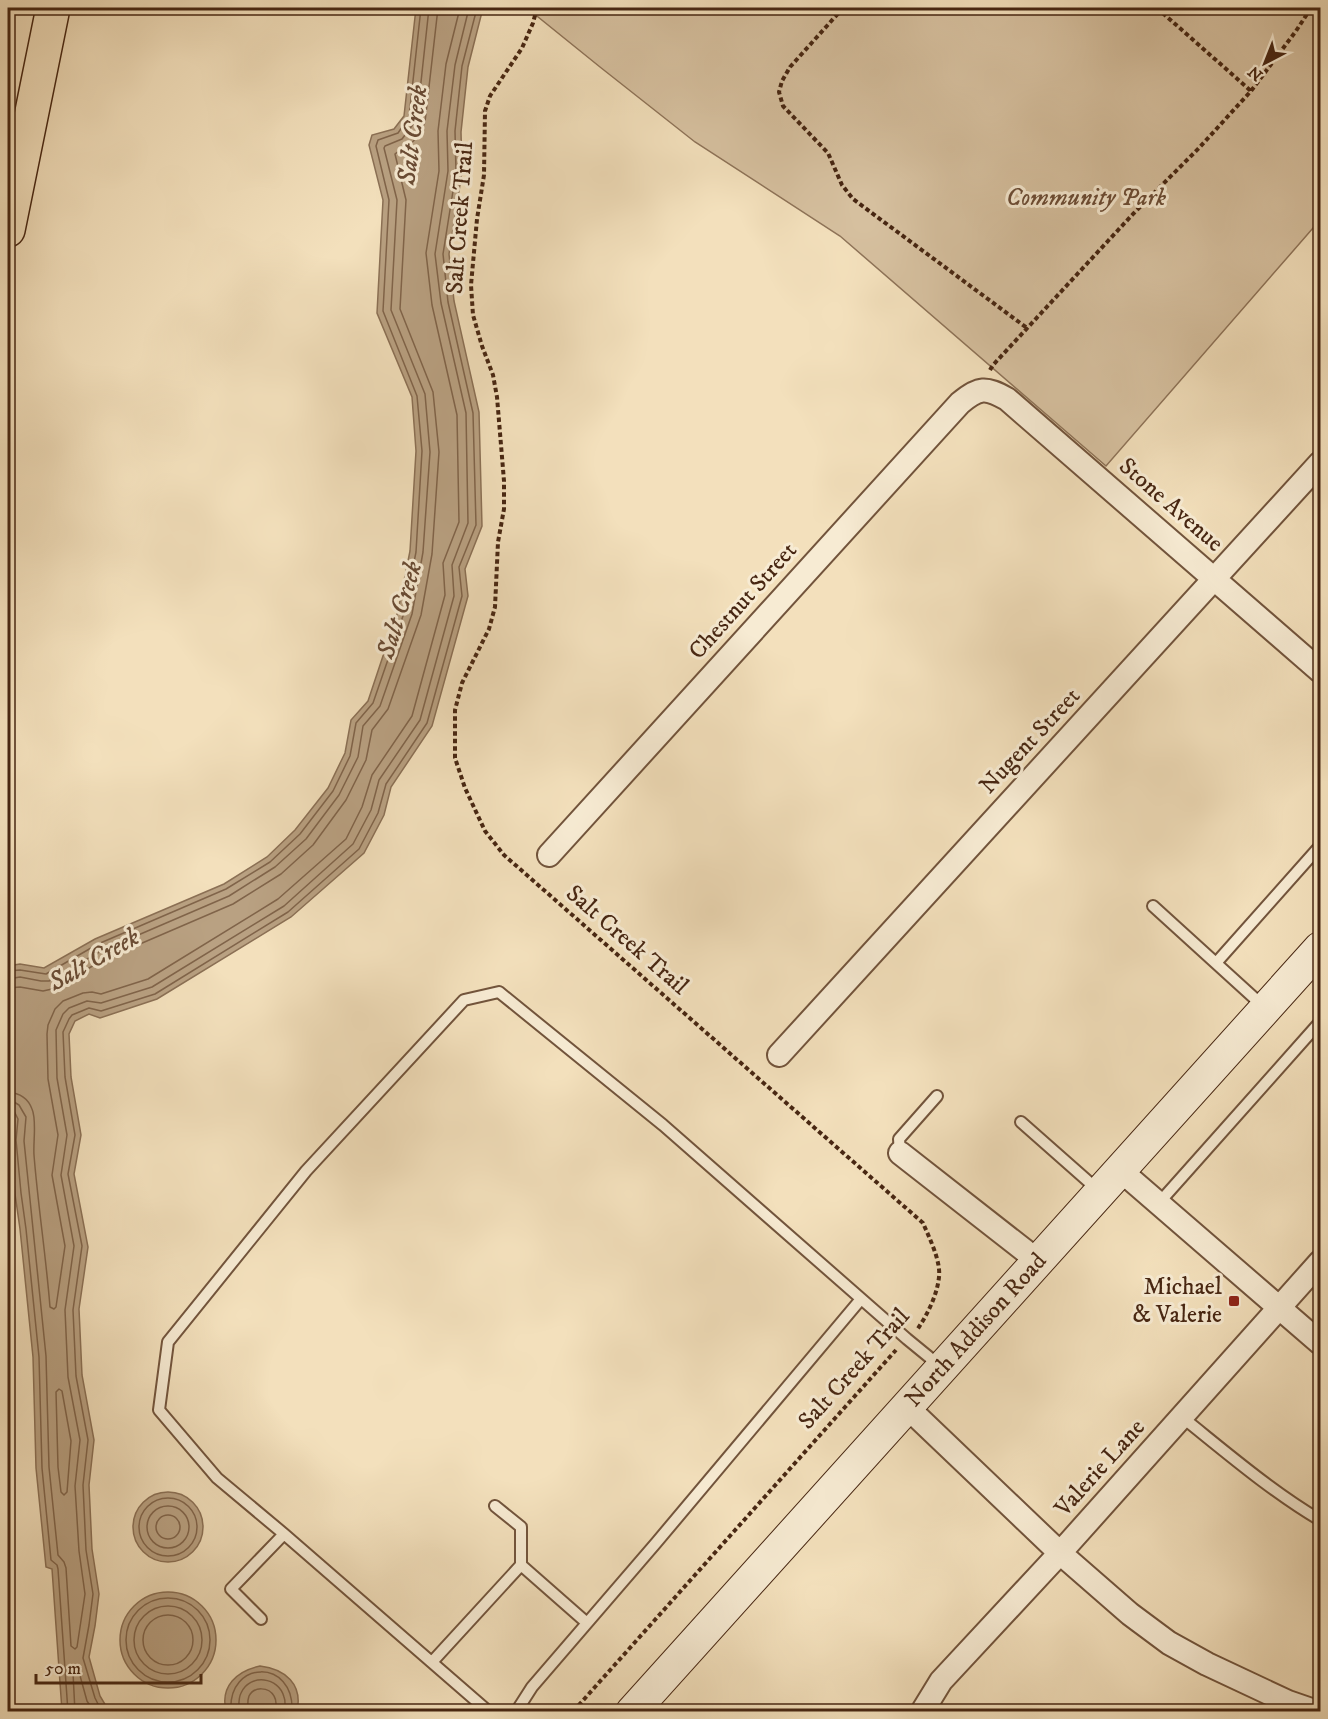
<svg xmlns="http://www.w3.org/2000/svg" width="1328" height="1719" font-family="'IM FELL DW Pica',serif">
<rect width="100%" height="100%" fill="#f3e0bc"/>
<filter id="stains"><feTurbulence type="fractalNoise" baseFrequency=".00333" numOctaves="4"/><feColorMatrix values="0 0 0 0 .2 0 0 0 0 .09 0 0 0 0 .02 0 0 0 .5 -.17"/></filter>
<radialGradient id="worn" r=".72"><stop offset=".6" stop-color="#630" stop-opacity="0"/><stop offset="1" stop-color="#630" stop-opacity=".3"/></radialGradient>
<path fill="#d6c09f" stroke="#8e7358" stroke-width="1.5" d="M 527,8 L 1320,8 L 1320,220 L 1106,466 L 840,236 L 695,142 L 600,67 Z"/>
<path fill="#b9a182" stroke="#8b7055" stroke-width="1.5" d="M 416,8 L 483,8 L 468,67 L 461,132 L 462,172 L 449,254 L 454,301 L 479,412 L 482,526 L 465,569 L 468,596 L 432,726 L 391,787 L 384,815 L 364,853 L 291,917 L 157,999 L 100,1018 L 89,1014 L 75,1021 L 69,1034 L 71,1077 L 81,1135 L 74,1174 L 88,1247 L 79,1309 L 82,1375 L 94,1440 L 89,1485 L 92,1549 L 99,1594 L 95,1626 L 89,1657 L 100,1696 L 109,1711 L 62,1711 L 52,1569 L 46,1567 L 36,1468 L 33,1357 L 20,1229 L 15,1194 L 10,1140 L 12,1119 L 8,1110 L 8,966 L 20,964 L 44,968 L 95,939 L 224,884 L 267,857 L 295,830 L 328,788 L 345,753 L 351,720 L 368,701 L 398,611 L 410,551 L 416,451 L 412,397 L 377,313 L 383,200 L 369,145 L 372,135 L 394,129 L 404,116 Z
M133 1527a35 35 0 1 1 70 0a35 35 0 1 1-70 0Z
M120 1640a48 48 0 1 1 96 0a48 48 0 1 1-96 0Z
M 260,1666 C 285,1669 303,1684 297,1711 L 226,1711 C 220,1686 237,1671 260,1666 Z"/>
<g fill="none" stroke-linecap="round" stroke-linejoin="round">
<path stroke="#80644a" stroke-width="1.5" d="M 8,971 L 20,970 L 46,974 L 98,944 L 226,889 L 270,862 L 300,834 L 333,791 L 350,756 L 356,723 L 373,703 L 404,613 L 416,552 L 422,451 L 417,396 L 383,311 L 389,200 L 376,146 L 378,140 L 398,133 L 409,117 L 421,8
M 8,979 L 20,977 L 41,981 L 49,981 L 101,951 L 229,896 L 275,867 L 306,839 L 339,795 L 358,757 L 363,726 L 380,706 L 412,614 L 423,552 L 430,452 L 425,394 L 391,310 L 397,200 L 384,148 L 385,146 L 402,139 L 417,119 L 429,8
M 8,988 L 20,987 L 43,991 L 52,989 L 105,959 L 233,904 L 281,874 L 313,845 L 346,800 L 366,760 L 372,730 L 388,709 L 421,615 L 432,554 L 439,452 L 433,392 L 400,309 L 406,200 L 395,154 C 398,151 403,150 408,146 C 415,141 422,130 425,122 L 438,8
M 8,1092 C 19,1093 28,1098 32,1109 C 37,1120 33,1142 34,1155 C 38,1206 46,1256 50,1307 L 54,1309 L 56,1307 L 65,1246 L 52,1175 L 58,1135 L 48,1079 L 47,1034 L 48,1025 L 55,1009 L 63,1001 L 83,993 L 92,992 L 101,994 L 148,979 L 278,899 L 346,839 L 362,807 L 372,775 L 412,716 L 445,595 L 443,563 L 459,522 L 457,415 L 432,305 L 426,253 L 439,171 L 438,131 L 446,64 L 460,8
M 8,1101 L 14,1102 L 19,1105 L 26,1117 L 24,1141 L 46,1356 L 49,1467 L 58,1555 L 64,1562 L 66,1568 L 71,1646 L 75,1649 L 77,1647 L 85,1594 L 79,1551 L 75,1486 L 80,1440 L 68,1377 L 65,1310 L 74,1246 L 61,1175 L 67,1135 L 57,1078 L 56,1030 L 63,1014 L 69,1008 L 87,1001 L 101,1003 L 152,987 L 284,906 L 353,844 L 371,810 L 379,780 L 420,720 L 454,596 L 452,565 L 468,523 L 466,413 L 441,303 L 435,254 L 448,171 L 447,131 L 455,65 L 469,8
M 8,1109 L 14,1111 L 18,1119 L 16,1140 L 21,1193 L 26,1229 L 39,1357 L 42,1468 L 51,1560 L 57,1565 L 58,1569 L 68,1712
M 59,1389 L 62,1391 L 71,1441 L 67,1492 L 64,1495 L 61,1492 L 58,1467 L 56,1392 Z
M139 1527a29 29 0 1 1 58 0a29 29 0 1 1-58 0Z
M147 1527a21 21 0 1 1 42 0a21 21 0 1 1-42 0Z
M156 1527a12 12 0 1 1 24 0a12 12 0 1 1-24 0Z
M126 1640a42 42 0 1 1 84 0a42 42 0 1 1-84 0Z
M134 1640a34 34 0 1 1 68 0a34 34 0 1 1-68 0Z
M143 1640a25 25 0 1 1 50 0a25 25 0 1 1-50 0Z
M 75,1712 L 73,1673 L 76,1670 L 79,1672 L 87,1701 L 94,1712
M 102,1712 L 95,1698 L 83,1658 L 89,1625 L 93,1594 L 86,1550 L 83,1485 L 88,1440 L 76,1376 L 73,1310 L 82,1246 L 68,1174 L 75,1135 L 65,1077 L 63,1032 L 69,1019 L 72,1015 L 89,1008 L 101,1011 L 155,994 L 288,912 L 359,849 L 378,813 L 386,784 L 427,723 L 462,596 L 459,567 L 476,525 L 473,413 L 448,302 L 443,254 L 456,172 L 455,131 L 462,66 L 477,8
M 231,1712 C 227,1659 295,1658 292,1712
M 239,1712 C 239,1705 238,1699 241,1693 C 250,1673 279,1677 284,1697 C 286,1702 285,1707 284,1712
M 248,1712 C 248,1706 247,1701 249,1696 C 254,1686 269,1687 274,1696 C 277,1701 276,1706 275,1712"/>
<g stroke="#72543c" stroke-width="14">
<path id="lane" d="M 1153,906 L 1263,1006
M 1216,963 L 1320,846
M 1021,1122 L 1098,1190
M 900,1153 L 899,1139 L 937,1096
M 1158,1204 L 1320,1022
M 1182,1417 C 1227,1453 1271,1491 1320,1520
M 521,1565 L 587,1623
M 261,1619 L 231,1589 L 284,1534
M 432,1662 L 521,1565 L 521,1527 L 495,1506
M 489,1712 L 284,1534 L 217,1478 L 159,1410 L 168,1342 L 306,1171 L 464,1000 L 499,992 L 663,1125 L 907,1339 L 940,1366
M 516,1712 L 532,1687 L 656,1543 L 861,1299"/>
</g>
<g stroke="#72543c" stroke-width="26">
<path id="street" d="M 549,855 L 960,403 C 979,387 986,387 1007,399 L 1320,671
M 779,1055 L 1320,463
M 900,1153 L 1038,1261
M 1120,1170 L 1320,1343
M 907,1407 L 1060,1553 L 1130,1614 L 1169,1643 L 1207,1664 L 1288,1702 L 1317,1712
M 922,1712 L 941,1681 L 1060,1553 L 1320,1262"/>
</g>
<g stroke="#472612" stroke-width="34">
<g id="secondary">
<path id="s1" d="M 632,1712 L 1320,948"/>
</g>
</g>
<g stroke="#472612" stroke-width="36">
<path id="highway" d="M 8,230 L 53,8"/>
</g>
<path stroke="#472612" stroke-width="4" stroke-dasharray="4.5 3" stroke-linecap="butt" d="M 537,8 L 533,23 L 522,48 L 490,96 L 485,111 L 484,175 L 477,219 L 471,285 L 473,315 L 482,346 L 493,375 L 497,397 L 504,481 L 504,509 L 498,542 L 495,607 L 489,629 L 462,683 L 455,710 L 455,758 L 465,788 L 485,831 L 504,855 L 923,1223 C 929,1237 941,1261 939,1277 C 937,1296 927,1315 917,1330
M 843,8 L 790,67 L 782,81 L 779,92 L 783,106 L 828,153 L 842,185 L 853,199 L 1027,328
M 1157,8 L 1251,91
M 990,370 L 993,365 L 1133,214 L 1199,148 L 1251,91 L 1296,31 L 1311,8
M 575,1712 L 578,1706 L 896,1350"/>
<use href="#lane" stroke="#f7ebd3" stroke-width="10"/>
<use href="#street" stroke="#f7ebd3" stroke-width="22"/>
<use href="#secondary" stroke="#f7ebd3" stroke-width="32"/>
<use href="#highway" stroke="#f3e0bc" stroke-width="33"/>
</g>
<rect fill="#8f2418" stroke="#f7ebd3" stroke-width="2" x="1228" y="1295" width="12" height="12" rx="3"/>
<g text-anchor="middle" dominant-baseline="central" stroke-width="6" stroke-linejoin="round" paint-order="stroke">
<g font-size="24" font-style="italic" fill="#6b4c35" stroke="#f7ebd3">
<text x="1086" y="198">Community Park</text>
</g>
<g font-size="24" fill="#472612" stroke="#f7ebd3">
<text transform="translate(460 218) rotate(-86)">Salt Creek Trail</text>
<text transform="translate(1171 505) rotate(41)">Stone Avenue</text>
<text transform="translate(743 601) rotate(-48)">Chestnut Street</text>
<text transform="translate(1030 741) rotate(-47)">Nugent Street</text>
<text transform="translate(627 940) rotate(41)">Salt Creek Trail</text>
<text stroke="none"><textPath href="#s1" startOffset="514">North Addison Road</textPath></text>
<text transform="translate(854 1369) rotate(-48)">Salt Creek Trail</text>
<text transform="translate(1100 1468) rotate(-48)">Valerie Lane</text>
</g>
<g font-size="24" fill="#472612" stroke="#f7ebd3" text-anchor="end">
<text x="1222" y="1287">Michael<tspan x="1222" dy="28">&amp; Valerie</tspan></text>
</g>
<g font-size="26" font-style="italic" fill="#694b34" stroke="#f7ebd3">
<text transform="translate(413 135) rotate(-83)">Salt Creek</text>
<text transform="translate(400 610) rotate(-73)">Salt Creek</text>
<text transform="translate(94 960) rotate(-30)">Salt Creek</text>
</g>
</g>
<rect width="1328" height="1719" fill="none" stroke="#f3e0bc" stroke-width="30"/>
<rect x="9" y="9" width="1310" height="1701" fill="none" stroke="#472612" stroke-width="3"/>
<rect x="15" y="15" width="1298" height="1689" fill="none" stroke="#472612" stroke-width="1.5"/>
<g transform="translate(1265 63) rotate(222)" stroke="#f7ebd3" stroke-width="4.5" paint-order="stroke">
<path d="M0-4.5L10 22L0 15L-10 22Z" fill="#472612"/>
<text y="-9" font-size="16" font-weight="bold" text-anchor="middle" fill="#472612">N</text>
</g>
<path d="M36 1674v9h165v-9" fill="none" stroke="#472612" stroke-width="3"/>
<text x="45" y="1674" font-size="18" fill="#472612" stroke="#f7ebd3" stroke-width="4.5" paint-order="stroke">50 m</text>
<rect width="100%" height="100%" filter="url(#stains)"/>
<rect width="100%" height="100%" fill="url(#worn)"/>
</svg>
